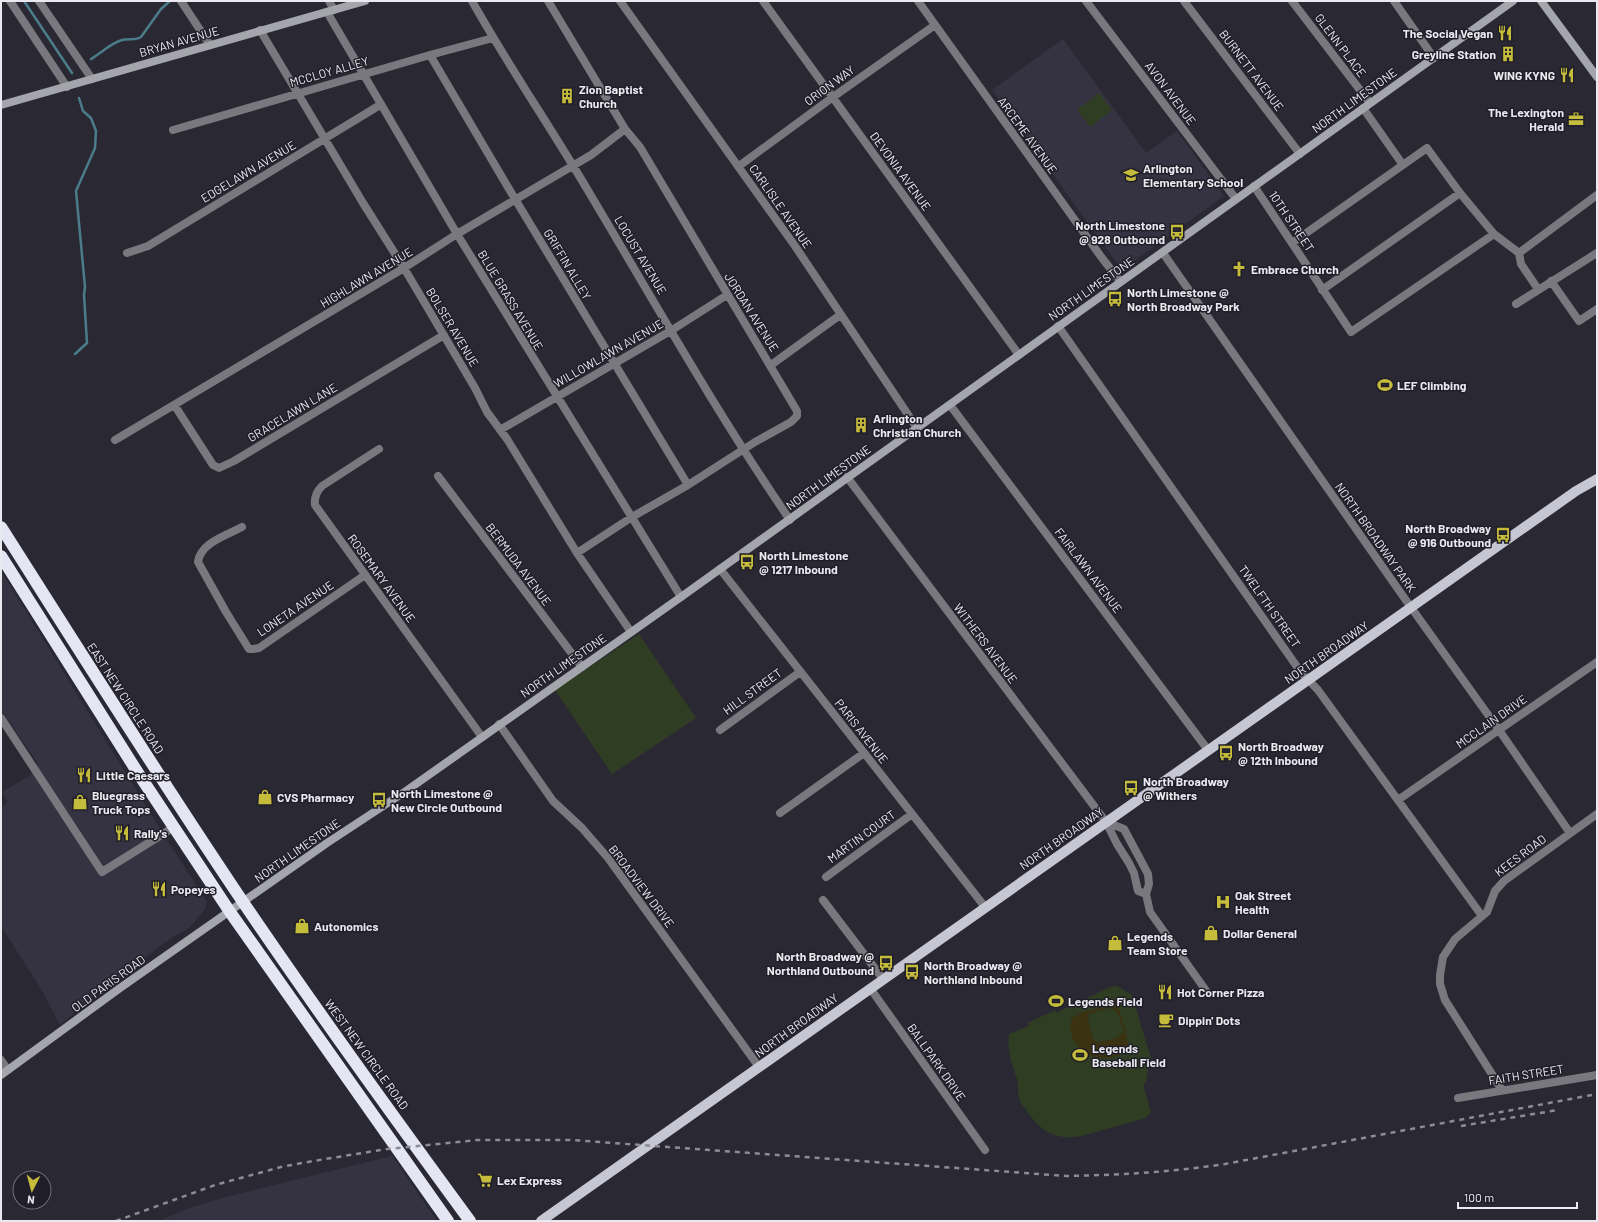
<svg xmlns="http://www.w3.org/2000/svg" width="1598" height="1222" font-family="Barlow,sans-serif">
<rect width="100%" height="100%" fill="#2a2933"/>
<path fill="#353342" d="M 1063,39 L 1146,153 L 1177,131 L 1224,196 L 1122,270 L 992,90 Z
M 1,571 L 172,848 L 206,900 L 206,908 L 189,928 L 171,938 L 90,999 L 60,1025 L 43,992 L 1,926 L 1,808 L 8,802 L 2,792 L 31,775 L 37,762 L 1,710 Z
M 392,1156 L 437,1221 L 159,1221 L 189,1208 L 226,1197 Z"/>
<path fill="#2f3e22" d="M 1099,93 L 1112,110 L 1090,127 L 1077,110 Z
M 639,634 L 696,718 L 612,774 L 555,690 Z
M 1113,986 L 1117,986 L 1132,995 L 1152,1062 L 1149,1064 L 1146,1083 L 1144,1083 L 1144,1088 L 1151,1112 L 1146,1118 L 1081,1136 C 1056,1141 1040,1131 1027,1111 C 1025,1108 1021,1104 1020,1101 C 1017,1094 1019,1086 1017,1079 C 1012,1063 1007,1052 1009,1034 L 1029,1026 L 1028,1023 L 1055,1010 L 1056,1013 L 1104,990 Z"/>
<path fill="#3a3211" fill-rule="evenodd" d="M 1115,1000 L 1118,1001 L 1120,1004 L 1119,1009 L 1127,1036 L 1126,1037 L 1129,1048 C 1105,1072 1062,1049 1072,1018 L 1081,1013 L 1111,1005 L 1112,1002 ZM 1109,1008 L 1117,1011 L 1124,1033 L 1120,1034 L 1118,1037 L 1099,1043 L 1094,1040 L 1088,1021 L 1089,1018 L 1088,1014 Z"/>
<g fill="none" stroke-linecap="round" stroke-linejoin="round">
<path stroke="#4a7c8a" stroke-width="2.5" d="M 24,1 L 72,73
M 91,59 C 101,53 111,43 122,40 C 129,38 135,41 141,37 L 161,9 L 170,1
M 75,354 L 87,343 L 84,295 L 85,287 L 76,191 L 95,148 L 96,131 L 91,118 L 83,111 L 79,98"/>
<path stroke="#78787e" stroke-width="8" d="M 10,1 L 67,87
M 39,1 L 92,79
M 181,1 L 210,45
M 329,1 L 334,10
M 472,1 C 509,67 552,129 590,194 C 655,303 718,415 790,520
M 548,1 L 625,129 L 640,147 L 797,411 L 797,416 L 791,422 L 755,442 L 688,485 L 632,517 L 577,553
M 620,1 L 795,246 L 917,428
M 763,1 L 1019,355
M 918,1 L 1102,258 L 1120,281
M 1086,1 L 1236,199
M 1184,1 L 1300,154
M 1292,1 L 1370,103
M 1394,1 L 1434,58
M 327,12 L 457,234 L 681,597
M 260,30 L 363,203 L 404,268 L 475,388 L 487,412 L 507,439 L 577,553 L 631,632
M 430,55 L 515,199 L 688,485
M 1363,108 L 1403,165
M 173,130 L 430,55 L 493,38
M 739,166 L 833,97 L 935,25
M 1254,186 L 1351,332 L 1494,234 L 1460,193 L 1427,148 L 1292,243
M 1494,234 L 1519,253 L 1521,264 L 1538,289
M 127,253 L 148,246 L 380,105
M 1163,253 L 1405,599 L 1499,730 L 1570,833
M 1519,253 L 1597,195
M 1551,281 L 1579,321 L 1597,309
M 1322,290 L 1460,193
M 1516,304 L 1597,253
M 1058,326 L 1300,671 L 1318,690 L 1482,916
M 771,365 L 840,315
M 950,405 L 1208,750
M 175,406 L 213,465 L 219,468 L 234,461 L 444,335
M 500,430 L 672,330 L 727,295
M 115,440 L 404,268 L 457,234 L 591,155 L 625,129
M 379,449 L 322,486 C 317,491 314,497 315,505 L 482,737
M 438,476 L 582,667
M 847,477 L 1106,822 L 1117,844 L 1129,863 L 1134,873 L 1138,891 L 1146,894
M 242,527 C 227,535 200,543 198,562 L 226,612 L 249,649 L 253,649 L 259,648 L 365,575
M 720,569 L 985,907
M 1,718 L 102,872 L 174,827
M 499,724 L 553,801 L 582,828 L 608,858 L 759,1067
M 720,730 L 800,672
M 1398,800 L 1597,662
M 780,813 L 864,753
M 1106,822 L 1124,829 L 1148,874 L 1149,884 L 1146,894 L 1150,912 L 1207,992
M 826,877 L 912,814
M 823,900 L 883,979
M 870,988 L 985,1150
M 1,1060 L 8,1070
M 1502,1090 L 1445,1000 L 1440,984 L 1440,975 L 1443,957 L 1455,939 L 1487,912 L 1495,891 L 1504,881 L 1597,814
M 1458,1098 L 1597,1075"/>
<path stroke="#a4a5ad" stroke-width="8" d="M 1541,1 L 1597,77
M 1,105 L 365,1
M 1,1075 L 120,988 L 327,843 L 406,791 L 681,597 L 1513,1"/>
<path stroke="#c6c7d2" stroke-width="10" d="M 541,1221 L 1471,565 L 1576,491 L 1597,479"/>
<path stroke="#e5e6f3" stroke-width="12" d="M 1,527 C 81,653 160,779 243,902 C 316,1010 393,1116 470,1221
M 1,556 L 138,773 L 230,912 L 448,1221"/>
<path stroke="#8d8c94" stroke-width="2.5" stroke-dasharray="5 5" stroke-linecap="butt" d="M 1461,1126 L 1558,1110
M 116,1221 L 215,1185 L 281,1167 L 313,1161 L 387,1149 L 477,1140 L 572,1140 L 1066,1176 C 1120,1175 1172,1172 1225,1164 L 1597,1094"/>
</g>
<defs>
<g id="restaurant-bare" transform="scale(1.2)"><path d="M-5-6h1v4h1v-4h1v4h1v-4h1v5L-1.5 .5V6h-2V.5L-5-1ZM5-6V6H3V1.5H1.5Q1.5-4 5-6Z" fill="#c6bc3c" stroke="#201f29" stroke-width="2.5" paint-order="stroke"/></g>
<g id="building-bare" transform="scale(1.2)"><path d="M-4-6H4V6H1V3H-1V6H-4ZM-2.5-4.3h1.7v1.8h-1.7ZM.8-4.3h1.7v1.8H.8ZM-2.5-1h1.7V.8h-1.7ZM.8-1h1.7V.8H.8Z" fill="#c6bc3c" stroke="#201f29" stroke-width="2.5" paint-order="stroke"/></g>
<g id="office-bare" transform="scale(1.2)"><path d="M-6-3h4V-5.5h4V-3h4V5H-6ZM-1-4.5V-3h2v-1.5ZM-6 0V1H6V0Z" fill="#c6bc3c" stroke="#201f29" stroke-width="2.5" paint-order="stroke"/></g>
<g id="school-bare" transform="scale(1.2)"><path d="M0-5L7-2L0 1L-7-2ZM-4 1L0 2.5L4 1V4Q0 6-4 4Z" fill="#c6bc3c" stroke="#201f29" stroke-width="2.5" paint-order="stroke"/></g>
<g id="bus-bare" transform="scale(1.2)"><path d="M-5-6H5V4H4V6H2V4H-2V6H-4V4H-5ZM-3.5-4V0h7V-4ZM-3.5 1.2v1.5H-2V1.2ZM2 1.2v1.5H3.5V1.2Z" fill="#c6bc3c" stroke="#201f29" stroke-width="2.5" paint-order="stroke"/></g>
<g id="church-bare" transform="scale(1.2)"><path d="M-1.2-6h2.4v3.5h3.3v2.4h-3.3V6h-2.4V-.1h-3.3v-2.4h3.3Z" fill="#c6bc3c" stroke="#201f29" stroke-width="2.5" paint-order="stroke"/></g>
<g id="stadium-bare" transform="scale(1.2)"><path d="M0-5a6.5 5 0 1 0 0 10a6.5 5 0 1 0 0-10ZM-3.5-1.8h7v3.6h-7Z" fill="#c6bc3c" stroke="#201f29" stroke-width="2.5" paint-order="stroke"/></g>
<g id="shop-bare" transform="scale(1.2)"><path d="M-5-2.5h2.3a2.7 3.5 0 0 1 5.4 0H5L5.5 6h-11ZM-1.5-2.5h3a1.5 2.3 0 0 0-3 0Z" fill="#c6bc3c" stroke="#201f29" stroke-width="2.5" paint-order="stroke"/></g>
<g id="hospital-bare" transform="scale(1.2)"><path d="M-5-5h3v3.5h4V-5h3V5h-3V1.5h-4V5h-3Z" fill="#c6bc3c" stroke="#201f29" stroke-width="2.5" paint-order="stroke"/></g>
<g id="cafe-bare" transform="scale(1.2)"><path d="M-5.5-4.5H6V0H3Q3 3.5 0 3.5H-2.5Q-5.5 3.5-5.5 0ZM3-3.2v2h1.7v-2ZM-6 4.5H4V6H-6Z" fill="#c6bc3c" stroke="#201f29" stroke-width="2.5" paint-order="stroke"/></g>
<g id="supermarket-bare" transform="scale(1.2)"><path d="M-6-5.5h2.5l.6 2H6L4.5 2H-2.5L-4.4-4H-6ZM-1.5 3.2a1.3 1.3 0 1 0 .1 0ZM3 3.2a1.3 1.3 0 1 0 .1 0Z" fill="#c6bc3c" stroke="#201f29" stroke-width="2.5" paint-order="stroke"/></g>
</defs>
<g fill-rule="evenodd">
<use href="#restaurant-bare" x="1505" y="33"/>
<use href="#building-bare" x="1508" y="54"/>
<use href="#restaurant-bare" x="1567" y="75"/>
<use href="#building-bare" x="567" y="96"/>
<use href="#office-bare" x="1576" y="119"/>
<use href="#school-bare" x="1131" y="175"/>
<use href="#bus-bare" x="1177" y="232"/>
<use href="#church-bare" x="1239" y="269"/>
<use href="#bus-bare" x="1115" y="299"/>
<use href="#stadium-bare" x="1385" y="385"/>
<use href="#building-bare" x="861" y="425"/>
<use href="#bus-bare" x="1503" y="535"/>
<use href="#bus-bare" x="747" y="562"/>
<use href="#bus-bare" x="1226" y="753"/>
<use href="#restaurant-bare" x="84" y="775"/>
<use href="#bus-bare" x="1131" y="788"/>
<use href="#shop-bare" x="265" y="797"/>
<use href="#bus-bare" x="379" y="800"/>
<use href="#shop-bare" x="80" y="802"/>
<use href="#restaurant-bare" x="122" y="833"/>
<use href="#restaurant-bare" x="159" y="889"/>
<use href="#hospital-bare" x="1223" y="902"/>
<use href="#shop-bare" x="302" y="926"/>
<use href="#shop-bare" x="1211" y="933"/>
<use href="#shop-bare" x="1115" y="943"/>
<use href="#bus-bare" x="886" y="963"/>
<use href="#bus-bare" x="912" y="972"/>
<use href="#restaurant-bare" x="1165" y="992"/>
<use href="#stadium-bare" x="1056" y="1001"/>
<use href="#cafe-bare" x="1166" y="1020"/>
<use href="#stadium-bare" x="1080" y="1055"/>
<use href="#supermarket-bare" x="485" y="1180"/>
</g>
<g text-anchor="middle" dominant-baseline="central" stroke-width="3" stroke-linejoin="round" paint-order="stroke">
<g font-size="12" font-weight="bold" fill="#eae9f0" stroke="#201f29" text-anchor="start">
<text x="1493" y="33" text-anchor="end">The Social Vegan</text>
<text x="1496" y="54" text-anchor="end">Greyline Station</text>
<text x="1555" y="75" text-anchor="end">WING KYNG</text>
<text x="579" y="89">Zion Baptist<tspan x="579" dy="14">Church</tspan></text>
<text x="1564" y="112" text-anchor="end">The Lexington<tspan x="1564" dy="14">Herald</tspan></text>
<text x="1143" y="168">Arlington<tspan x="1143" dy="14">Elementary School</tspan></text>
<text x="1165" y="225" text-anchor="end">North Limestone<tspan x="1165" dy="14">@ 928 Outbound</tspan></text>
<text x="1251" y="269">Embrace Church</text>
<text x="1127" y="292">North Limestone @<tspan x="1127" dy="14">North Broadway Park</tspan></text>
<text x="1397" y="385">LEF Climbing</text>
<text x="873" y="418">Arlington<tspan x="873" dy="14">Christian Church</tspan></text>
<text x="1491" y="528" text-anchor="end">North Broadway<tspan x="1491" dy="14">@ 916 Outbound</tspan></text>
<text x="759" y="555">North Limestone<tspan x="759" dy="14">@ 1217 Inbound</tspan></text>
<text x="1238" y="746">North Broadway<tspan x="1238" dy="14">@ 12th Inbound</tspan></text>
<text x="96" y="775">Little Caesars</text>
<text x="1143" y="781">North Broadway<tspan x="1143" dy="14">@ Withers</tspan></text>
<text x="391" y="793">North Limestone @<tspan x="391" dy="14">New Circle Outbound</tspan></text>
<text x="92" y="795">Bluegrass<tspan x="92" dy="14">Truck Tops</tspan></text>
<text x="277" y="797">CVS Pharmacy</text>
<text x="134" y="833">Rally's</text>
<text x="171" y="889">Popeyes</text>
<text x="1235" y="895">Oak Street<tspan x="1235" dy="14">Health</tspan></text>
<text x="314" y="926">Autonomics</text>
<text x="1223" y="933">Dollar General</text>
<text x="1127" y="936">Legends<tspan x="1127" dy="14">Team Store</tspan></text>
<text x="874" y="956" text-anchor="end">North Broadway @<tspan x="874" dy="14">Northland Outbound</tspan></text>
<text x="924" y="965">North Broadway @<tspan x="924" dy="14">Northland Inbound</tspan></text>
<text x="1177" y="992">Hot Corner Pizza</text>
<text x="1068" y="1001">Legends Field</text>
<text x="1178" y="1020">Dippin' Dots</text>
<text x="1092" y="1048">Legends<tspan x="1092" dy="14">Baseball Field</tspan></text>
<text x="497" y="1180">Lex Express</text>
</g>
<g font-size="12" fill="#eae9f0" stroke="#201f29">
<text transform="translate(179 41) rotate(-16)">BRYAN AVENUE</text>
<text transform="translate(1341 45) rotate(53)">GLENN PLACE</text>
<text transform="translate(1252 70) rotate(53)">BURNETT AVENUE</text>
<text transform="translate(329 71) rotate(-16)">MCCLOY ALLEY</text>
<text transform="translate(829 85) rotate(-36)">ORION WAY</text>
<text transform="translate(1171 93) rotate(53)">AVON AVENUE</text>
<text transform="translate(1354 100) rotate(-36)">NORTH LIMESTONE</text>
<text transform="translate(1028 135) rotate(54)">ARCEME AVENUE</text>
<text transform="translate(248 171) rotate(-31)">EDGELAWN AVENUE</text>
<text transform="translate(901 171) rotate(54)">DEVONIA AVENUE</text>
<text transform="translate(781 206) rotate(55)">CARLISLE AVENUE</text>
<text transform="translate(1292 221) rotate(56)">10TH STREET</text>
<text transform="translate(641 255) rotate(59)">LOCUST AVENUE</text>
<text transform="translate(568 264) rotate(59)">GRIFFIN ALLEY</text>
<text transform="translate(366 277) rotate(-31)">HIGHLAWN AVENUE</text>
<text transform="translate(1091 288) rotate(-35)">NORTH LIMESTONE</text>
<text transform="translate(511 300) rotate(59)">BLUE GRASS AVENUE</text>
<text transform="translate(752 312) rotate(58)">JORDAN AVENUE</text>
<text transform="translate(453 327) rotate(59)">BOLSER AVENUE</text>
<text transform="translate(608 353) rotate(-30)">WILLOWLAWN AVENUE</text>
<text transform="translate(292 412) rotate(-31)">GRACELAWN LANE</text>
<text transform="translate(828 477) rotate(-36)">NORTH LIMESTONE</text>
<text transform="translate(1376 537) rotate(55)">NORTH BROADWAY PARK</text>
<text transform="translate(519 564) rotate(53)">BERMUDA AVENUE</text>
<text transform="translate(1089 570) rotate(53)">FAIRLAWN AVENUE</text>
<text transform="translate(382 578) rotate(54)">ROSEMARY AVENUE</text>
<text transform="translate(1270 606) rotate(55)">TWELFTH STREET</text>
<text transform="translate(295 608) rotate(-34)">LONETA AVENUE</text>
<text transform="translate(986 643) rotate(53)">WITHERS AVENUE</text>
<text transform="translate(1326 652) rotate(-35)">NORTH BROADWAY</text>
<text transform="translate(563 665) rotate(-35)">NORTH LIMESTONE</text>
<text transform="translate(752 691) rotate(-36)">HILL STREET</text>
<text transform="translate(126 698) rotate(57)">EAST NEW CIRCLE ROAD</text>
<text transform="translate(1491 721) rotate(-35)">MCCLAIN DRIVE</text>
<text transform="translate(862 731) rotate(52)">PARIS AVENUE</text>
<text transform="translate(861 836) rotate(-36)">MARTIN COURT</text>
<text transform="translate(1061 838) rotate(-35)">NORTH BROADWAY</text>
<text transform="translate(297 850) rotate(-35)">NORTH LIMESTONE</text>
<text transform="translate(1520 855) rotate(-37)">KEES ROAD</text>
<text transform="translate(642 886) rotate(53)">BROADVIEW DRIVE</text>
<text transform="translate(108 983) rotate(-36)">OLD PARIS ROAD</text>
<text transform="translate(796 1025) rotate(-36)">NORTH BROADWAY</text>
<text transform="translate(367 1054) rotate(54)">WEST NEW CIRCLE ROAD</text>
<text transform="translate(937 1062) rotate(55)">BALLPARK DRIVE</text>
<text transform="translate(1526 1074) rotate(-9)">FAITH STREET</text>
</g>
</g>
<rect width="1598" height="1222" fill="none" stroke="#eae9f0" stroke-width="4"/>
<g transform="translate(32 1190) rotate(186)"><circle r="19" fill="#201f29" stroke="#717079"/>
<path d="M0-3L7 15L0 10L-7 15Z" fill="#c6bc3c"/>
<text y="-6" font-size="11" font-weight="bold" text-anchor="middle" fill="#eae9f0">N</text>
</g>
<path d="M1458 1202v6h119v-6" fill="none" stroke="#eae9f0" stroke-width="2"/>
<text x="1464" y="1202" font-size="12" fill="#eae9f0" stroke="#201f29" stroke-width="3" paint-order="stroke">100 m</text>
</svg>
